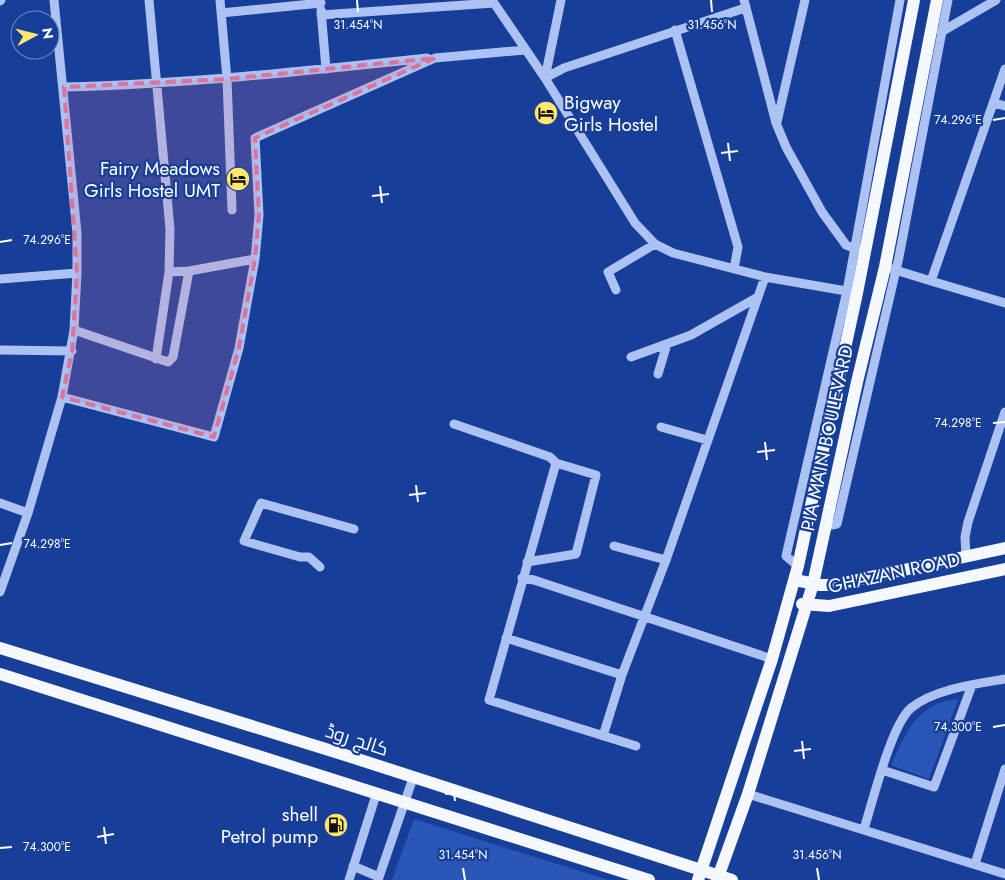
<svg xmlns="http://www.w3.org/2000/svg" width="1005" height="880" font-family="Jost,Cairo,sans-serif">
<rect width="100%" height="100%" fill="#173f99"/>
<path fill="#2a57b7" d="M 958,699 L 929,779 L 891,765 C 908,731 915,704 958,699 Z
M 414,819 L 608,880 L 392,880 Z"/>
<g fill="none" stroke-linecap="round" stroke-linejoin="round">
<path stroke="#abc2f2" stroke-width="9" d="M 149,0 L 170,229 L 169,272 L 156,359
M 220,0 L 227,79 L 232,210 L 231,179
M 492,0 L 545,78 L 635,223 L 655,244 L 673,253 L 765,277 L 852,292
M 744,0 L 776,123 L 786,147 L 822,212 L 846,245 L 859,250
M 0,1 L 1,0
M 321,10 L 326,69
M 221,13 L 321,3
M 321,15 L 494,3
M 675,30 L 738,247 L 734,269
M 941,32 L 996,0
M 545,78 L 564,68 L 745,8
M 545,78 L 561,0
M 64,87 C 186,84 305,71 427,58
M 994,103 L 1005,106
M 777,122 L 805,0
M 892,269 L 931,281 L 1005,69
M 169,272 L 189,271 L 255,259 L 259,215 L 255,138 L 435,58 L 525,50
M 0,279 L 77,273
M 931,281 L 1005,303
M 616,290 L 608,272 L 655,244
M 74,330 L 168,362 L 173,357 L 189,271
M 0,350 L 72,351
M 631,357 L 691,335 L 758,297 L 765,277
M 658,374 L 667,344
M 62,397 L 214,437 L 239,348 L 255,259
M 454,424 L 550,457 L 556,463 L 596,475 L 576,554 L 527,562
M 661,427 L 707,440
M 556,463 L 489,700 L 636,746
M 0,503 L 28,513
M 827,526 L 837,524 L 899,257 L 948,0
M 614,546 L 666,560
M 966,556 L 965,537 L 968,522 L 1005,412
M 798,566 L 786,556 L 847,291 L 900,0
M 320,567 L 309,557 L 300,557 L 244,541 L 261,503 L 354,529
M 522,578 L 534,580 L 772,659
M 0,592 L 28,513 L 62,397 L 74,330 L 77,273 L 77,233 L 54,0
M 506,638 L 622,675
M 603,736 L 622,675 L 666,560 L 758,297
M 882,770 L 934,787 L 972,685
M 748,794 L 1005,874
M 864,829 C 873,801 891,725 911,708 C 934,689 976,684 1005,679
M 975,864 L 1005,769
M 353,866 L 379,877
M 349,880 L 376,795
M 378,880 L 413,778"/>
<path stroke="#f6f8ff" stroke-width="12" d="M 795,580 L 820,585 L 834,585 L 1005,548
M 802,604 L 829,606 L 1005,569
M 0,648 L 345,755 L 732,880
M 0,674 L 649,880
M 698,880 L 772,659 L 798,566 L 857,293 L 914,0
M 717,880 L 748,794 L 813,584 L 857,382 L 885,267 L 937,0"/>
</g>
<path fill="#da749d" fill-opacity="0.2" stroke="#da749d" stroke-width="4" stroke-dasharray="10 6" stroke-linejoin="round" d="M 435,58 L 255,138 L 259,215 L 255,259 L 239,348 L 214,437 L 62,397 L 72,351 L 77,273 L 64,87 L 227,79 Z"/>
<path fill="none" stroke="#fff" stroke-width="2" d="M 357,0 L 358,12M 711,0 L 712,12M 993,120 L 1005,118M 728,143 L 730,161M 721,153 L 738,151M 380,186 L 382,203M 372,196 L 389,194M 0,242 L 12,240M 993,423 L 1005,422M 765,442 L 767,460M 757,452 L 775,450M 416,485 L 418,502M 409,495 L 426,493M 0,545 L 12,543M 993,727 L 1005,725M 802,741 L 804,759M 794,751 L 811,749M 453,784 L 455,801M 445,794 L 463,792M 104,827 L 106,844M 97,837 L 114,834M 0,848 L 12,847M 463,868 L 465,880M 817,868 L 819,880"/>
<defs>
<g id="hotel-disc" transform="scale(1.25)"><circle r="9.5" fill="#ffe86c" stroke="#173f99"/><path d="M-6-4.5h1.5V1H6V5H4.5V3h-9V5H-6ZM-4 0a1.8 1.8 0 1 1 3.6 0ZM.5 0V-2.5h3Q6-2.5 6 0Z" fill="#111"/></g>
<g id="fuel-disc" transform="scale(1.25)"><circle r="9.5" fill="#ffe86c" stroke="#173f99"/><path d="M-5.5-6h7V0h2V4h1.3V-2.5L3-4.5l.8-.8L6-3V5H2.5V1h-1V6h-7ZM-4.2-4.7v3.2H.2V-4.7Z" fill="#111"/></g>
</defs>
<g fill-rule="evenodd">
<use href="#hotel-disc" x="546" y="113"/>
<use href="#hotel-disc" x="238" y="179"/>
<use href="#fuel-disc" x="336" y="825"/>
</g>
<g text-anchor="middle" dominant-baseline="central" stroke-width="4.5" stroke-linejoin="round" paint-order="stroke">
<g font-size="19" fill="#fff" stroke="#173f99" text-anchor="end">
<text x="564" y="102" text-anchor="start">Bigway<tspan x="564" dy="22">Girls Hostel</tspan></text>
<text x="220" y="168">Fairy Meadows<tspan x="220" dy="22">Girls Hostel UMT</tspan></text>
<text x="318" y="814">shell<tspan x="318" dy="22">Petrol pump</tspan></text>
</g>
<g font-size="19" fill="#fff" stroke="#173f99">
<text transform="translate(827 438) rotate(-78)">PIA MAIN BOULEVARD</text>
<text transform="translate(894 573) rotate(-12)">GHAZAN ROAD</text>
<text transform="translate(357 740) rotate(18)">کالج روڈ</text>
</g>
</g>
<g font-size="12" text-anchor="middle" fill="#fff" stroke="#173f99" stroke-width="4.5" stroke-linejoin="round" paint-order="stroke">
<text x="358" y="29">31.454°N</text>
<text x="712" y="29">31.456°N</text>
<text x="958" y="124">74.296°E</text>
<text x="47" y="244">74.296°E</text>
<text x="958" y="427">74.298°E</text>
<text x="47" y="548">74.298°E</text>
<text x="958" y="731">74.300°E</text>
<text x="47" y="851">74.300°E</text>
<text x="463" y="859">31.454°N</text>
<text x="817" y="859">31.456°N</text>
</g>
<g transform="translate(35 35) rotate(83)"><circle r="24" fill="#173f99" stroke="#748cc2"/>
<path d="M0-4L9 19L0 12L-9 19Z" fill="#ffe86c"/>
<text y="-8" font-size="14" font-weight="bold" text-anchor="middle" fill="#ffffff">N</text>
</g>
</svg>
